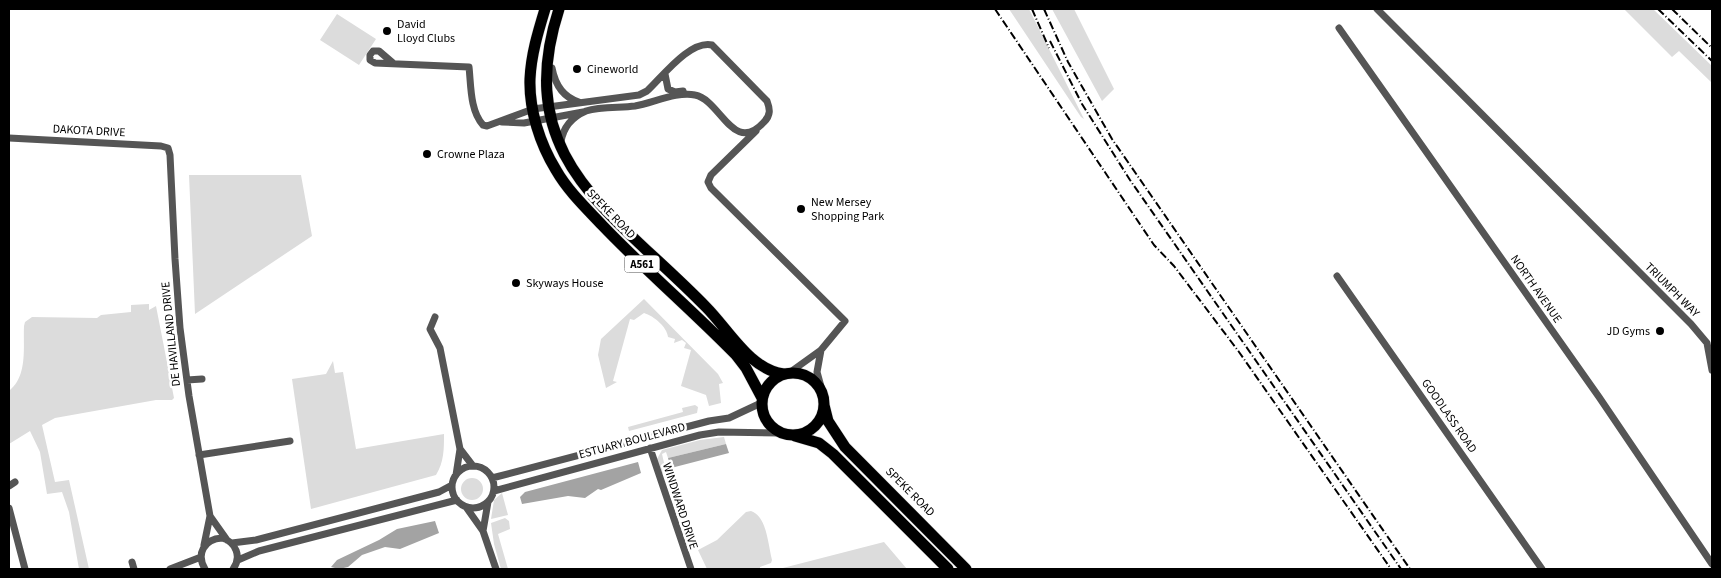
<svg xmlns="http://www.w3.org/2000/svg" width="1721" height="578" font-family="'Source Sans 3',sans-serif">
<rect width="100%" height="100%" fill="#fff"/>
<path fill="#dcdcdc" d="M 1009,9 L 1029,9 L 1084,119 L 1081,117 Z
M 1052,9 L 1074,9 L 1114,89 L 1102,101 Z
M 1624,9 L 1653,9 L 1712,66 L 1712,83 L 1679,51 L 1672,57 Z
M 337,14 L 376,39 L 359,65 L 320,40 Z
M 189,175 L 301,175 L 312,236 L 195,314 Z
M 644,299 L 718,374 L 723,383 L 719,384 L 721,403 L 709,406 L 706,395 L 681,386 L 691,350 L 684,348 L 686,343 L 682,340 L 674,343 L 675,339 L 668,337 C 667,327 654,316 644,313 L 634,320 L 630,319 L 613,381 L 617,382 L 606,388 L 598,355 L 601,339 Z
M 149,304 L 149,310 L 156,306 L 174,398 L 172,400 L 156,400 L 55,418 L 42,425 L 55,482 L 69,480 L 89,569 L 79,569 L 69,512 L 62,492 L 47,494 L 40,452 L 30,431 L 9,444 L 9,391 C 28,376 23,348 24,326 L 25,322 L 32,317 L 97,318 L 101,315 L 131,312 L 131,305 Z
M 333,361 L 335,373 L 343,372 L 356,449 L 444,434 C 444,449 444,462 436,475 L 311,509 L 292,379 L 326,374 Z
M 695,405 L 698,407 L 697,413 L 629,431 L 628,427 L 683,412 L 682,408 Z
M 724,437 L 726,444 L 668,458 L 666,452 L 662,454 L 666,472 L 661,474 L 657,459 L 662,450 L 700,440 Z
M461 489a11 11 0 1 1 22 0a11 11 0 1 1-22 0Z
M 502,493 L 508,515 L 491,519 L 494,500 Z
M 751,511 C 767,516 768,545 772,560 L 771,563 L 760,567 L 760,569 L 707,569 L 698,550 L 717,540 L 746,512 Z
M 505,518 L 509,521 L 510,529 L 498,534 L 508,569 L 501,569 L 494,544 L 491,523 Z
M 884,542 L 907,569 L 779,569 Z"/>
<path fill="#a3a3a3" d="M 726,444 L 729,453 L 671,468 L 668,458 Z
M 638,462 L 641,473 L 601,490 L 598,489 L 585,498 L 568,496 L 522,504 L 520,497 L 525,492 Z
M 435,521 L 439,533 L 400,549 L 385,547 L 362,555 L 348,567 L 339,569 L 331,567 L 337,560 L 379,540 L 397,529 Z"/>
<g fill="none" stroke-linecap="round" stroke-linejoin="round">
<g stroke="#dbdbdb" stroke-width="12">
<path id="trunk" d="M 545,9 C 538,32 531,55 530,79 C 529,110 540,144 556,170 C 568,191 586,208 602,225 C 645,270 693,311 736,355 L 746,368 L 762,398
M 559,9 C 510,160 615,213 706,307 C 729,330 750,370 784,374
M762 404a31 31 0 1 1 62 0a31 31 0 1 1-62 0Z
M 824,405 L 828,421 L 845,447 L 966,569
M 795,436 L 819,443 L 833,454 L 948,569"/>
</g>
<path stroke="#555" stroke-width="7" d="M 1377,9 L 1691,324 L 1707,343 L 1712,370
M 1339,28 L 1599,397 L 1712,564
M 393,63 L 379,51 L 373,51 L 370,55 L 370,60 L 375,63 L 469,67 C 471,85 470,111 483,125 L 487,126 L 533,109 L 639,95 L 647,91 C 663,76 690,40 712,45 L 767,101 C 770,109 771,115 764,122 C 733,156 721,100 695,95 C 677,91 653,103 635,106 C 620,108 601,106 586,111 C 572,117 563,128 561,142
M 552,68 C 555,84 562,97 579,102
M 665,74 L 668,89 L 675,92 L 683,91
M 502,122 L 524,123 L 583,112
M 756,131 L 711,175 L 708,182 L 711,188 L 845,321 L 821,350 L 789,373
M 9,138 L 161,146 L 168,148 L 170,155 L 175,259 L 180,328 L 189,396 L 210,516 L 227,540
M 1337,276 L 1542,569
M 435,317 L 430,329 L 440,348 L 460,449 L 456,475
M 821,350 L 817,372 L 823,394
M 187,380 L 202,379
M 650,448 L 691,569
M 460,449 L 473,466
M 199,455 L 290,441
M452 487a21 21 0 1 1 42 0a21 21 0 1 1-42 0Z
M 492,478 L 709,421 L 729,418 L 761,403
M 9,486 L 15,482
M 494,491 L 700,435 L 719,432 L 779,433
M 466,507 L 483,531 L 496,569
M 9,508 L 25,569
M 483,531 L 488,502
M 232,543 L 256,540 L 439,492 L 452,485
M 204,545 L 210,516
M 238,560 L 259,551 L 457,500
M 132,562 L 134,569
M 170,569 L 201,557
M 205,569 C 196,554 204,539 222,538 C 236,542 242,557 233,569"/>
<use href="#trunk" stroke="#000" stroke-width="11"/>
<path stroke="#000" stroke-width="2" stroke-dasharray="8 2.5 1 2.5" stroke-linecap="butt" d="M 995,9 L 1154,245 L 1174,266 L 1239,352 L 1391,569
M 1032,9 L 1049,48
M 1044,9 L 1068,62 L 1112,139 L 1410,569
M 1658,9 L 1712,61
M 1672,9 L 1712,48
M 1050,41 L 1082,104 L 1130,180 L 1401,569"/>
</g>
<g fill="#000" stroke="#fff" stroke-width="2">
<circle cx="387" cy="31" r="5"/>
<circle cx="577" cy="69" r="5"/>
<circle cx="427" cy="154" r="5"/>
<circle cx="801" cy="209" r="5"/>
<circle cx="516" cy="283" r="5"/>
<circle cx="1660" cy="331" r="5"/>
</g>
<g text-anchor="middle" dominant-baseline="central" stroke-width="5" stroke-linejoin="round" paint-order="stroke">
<rect fill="#fff" stroke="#4c4c4c" stroke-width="1" x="624.5" y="255.5" width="35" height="17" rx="4"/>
<g font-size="11" font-weight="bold" fill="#000">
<text x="642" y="264">A561</text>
</g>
<g font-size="12" fill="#000" stroke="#fff" text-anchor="start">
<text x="397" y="24">David<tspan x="397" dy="14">Lloyd Clubs</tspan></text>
<text x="587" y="69">Cineworld</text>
<text x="437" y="154">Crowne Plaza</text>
<text x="811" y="202">New Mersey<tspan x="811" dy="14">Shopping Park</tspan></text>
<text x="526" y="283">Skyways House</text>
<text x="1650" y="331" text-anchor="end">JD Gyms</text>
</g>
<g font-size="12" fill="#000" stroke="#fff">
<text transform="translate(89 131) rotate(3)">DAKOTA DRIVE</text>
<text transform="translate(611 214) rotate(46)">SPEKE ROAD</text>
<text transform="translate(1536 289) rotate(55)">NORTH AVENUE</text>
<text transform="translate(1672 290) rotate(45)">TRIUMPH WAY</text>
<text transform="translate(171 334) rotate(-96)">DE HAVILLAND DRIVE</text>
<text transform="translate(1449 416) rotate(55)">GOODLASS ROAD</text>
<text transform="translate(632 441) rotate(-15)">ESTUARY BOULEVARD</text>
<text transform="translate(910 492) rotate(45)">SPEKE ROAD</text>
<text transform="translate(680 506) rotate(72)">WINDWARD DRIVE</text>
</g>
</g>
<rect width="1721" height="578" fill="none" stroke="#000000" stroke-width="20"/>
</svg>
